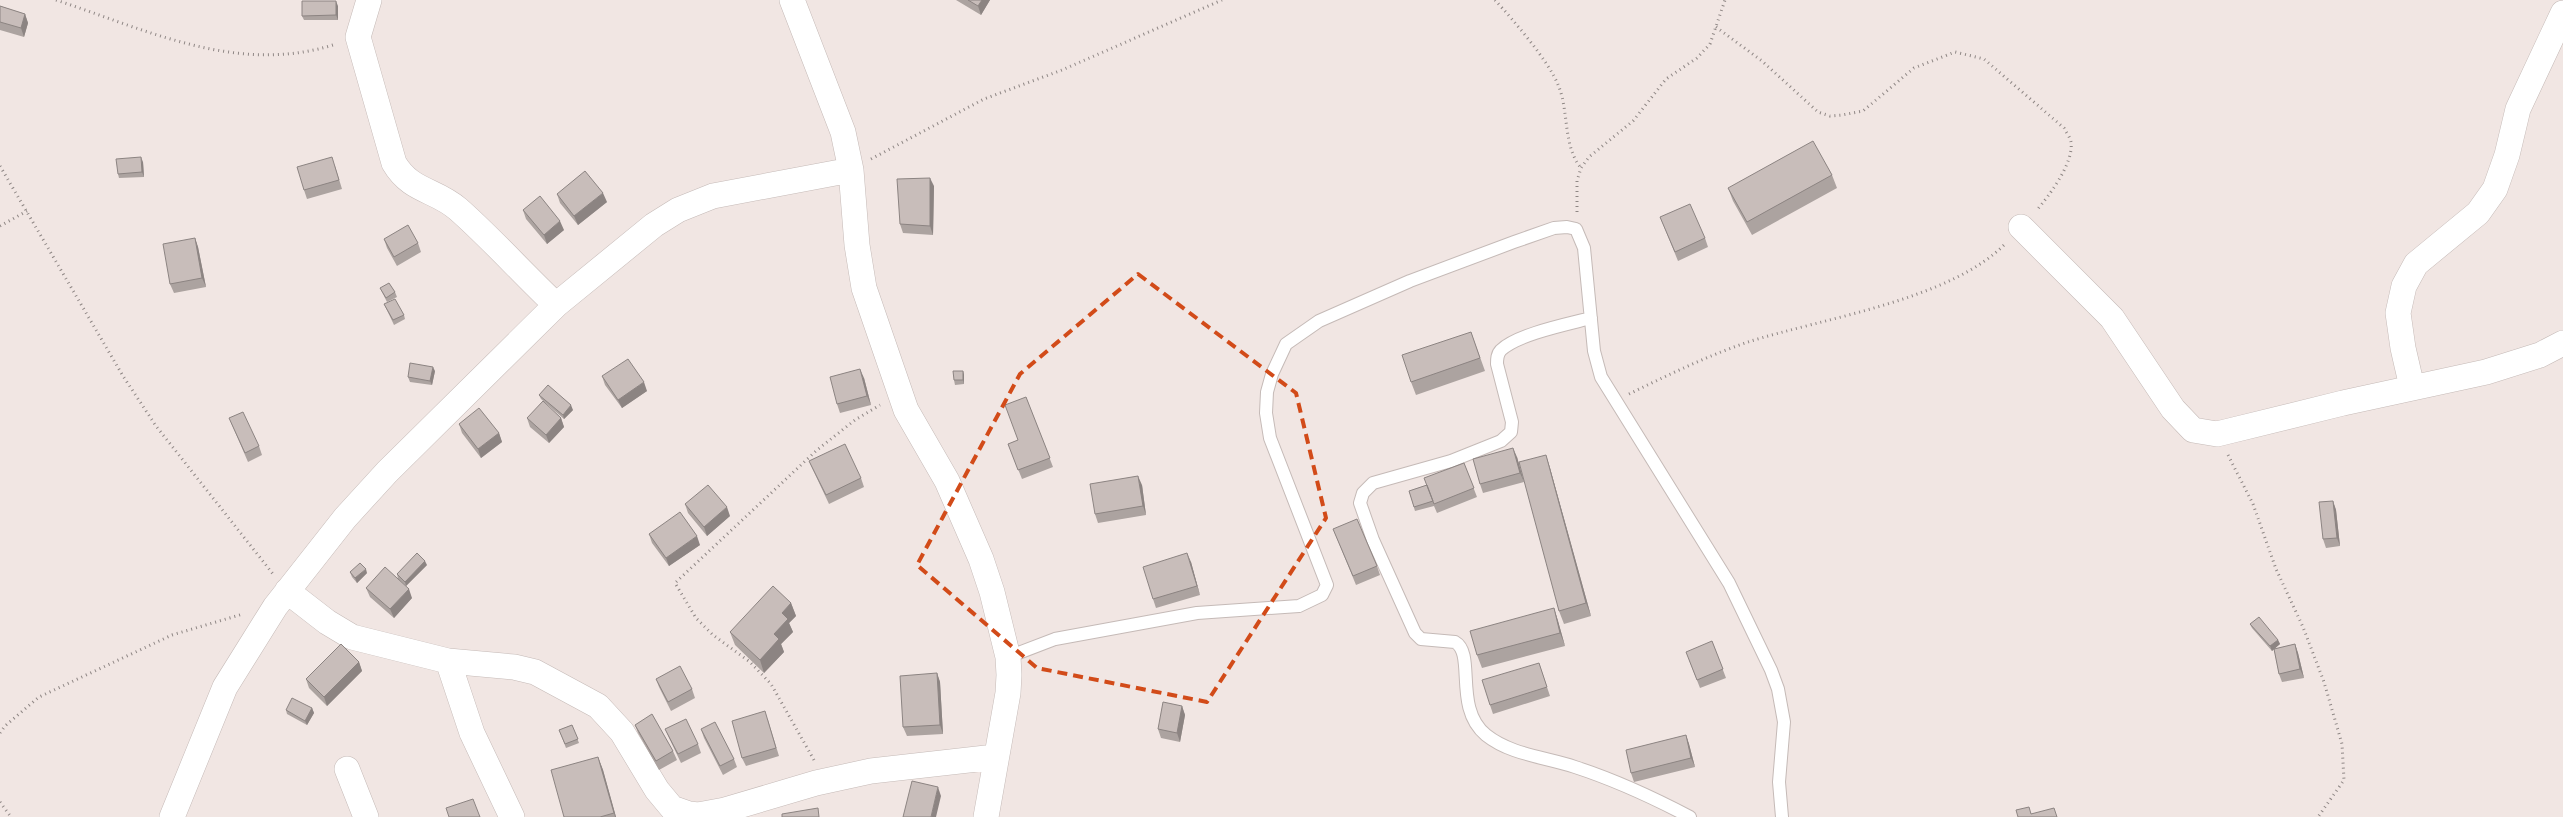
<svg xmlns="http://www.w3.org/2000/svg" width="2563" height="817" font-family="'Asap Condensed',sans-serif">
<rect width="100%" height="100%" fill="#f1e6e3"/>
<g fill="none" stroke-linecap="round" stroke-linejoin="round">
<g stroke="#c5bab7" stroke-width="14">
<path id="lane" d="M 1591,318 C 1568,324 1518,334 1501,350 C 1497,354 1497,359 1497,364 L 1512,422 L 1511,432 L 1501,441 L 1451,461 L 1373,483 L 1363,493 L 1360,503 L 1373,540 L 1415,633 L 1421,639 L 1455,642 C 1476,654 1453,708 1486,735 C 1511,755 1546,757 1575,767 C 1615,780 1652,797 1690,817
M 1008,657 L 1055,639 L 1197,613 L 1299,606 L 1322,595 L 1327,585 L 1270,438 L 1266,413 L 1267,392 L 1272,374 L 1286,344 L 1319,321 L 1410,281 L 1514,242 L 1554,228 L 1567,227 L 1576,229 L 1584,248 L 1594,351 L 1601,377 L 1729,583 L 1771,670 L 1778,689 L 1784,722 L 1779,782 L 1782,817"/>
</g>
<g stroke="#c5bab7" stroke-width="26">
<path id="street" d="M 369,0 L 358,37 L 394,163 C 411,192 435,189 458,209 C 492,239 523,274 556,305
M 792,0 L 843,132 L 851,170 L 857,245 L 864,288 L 906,410 L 947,481 L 981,559 L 992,592 L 1008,657 L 1009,675 L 1008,693 L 986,817
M 2021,227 L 2112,318 L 2173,409 L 2193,430 L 2217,434 L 2343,403 L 2486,372 L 2540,355 L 2563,343
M 2412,387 L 2403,348 L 2398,313 L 2404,286 L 2416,264 L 2478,213 L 2495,189 L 2507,155 L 2518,109 L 2563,13
M 287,591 L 327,622 L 352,637 L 448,661 L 514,667 L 535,672 L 598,706 L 622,732 L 657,790 L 672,808 L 689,814 L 698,815 L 725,810 L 816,783 L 871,771 L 995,757
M 448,661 L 472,733 L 512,817
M 347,769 L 366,817
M 172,817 L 225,687 L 275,607 L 345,518 L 387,472 L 556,305 L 654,225 L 678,210 L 713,196 L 851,170"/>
</g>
<path stroke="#8f8785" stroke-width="3" stroke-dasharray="1 4" stroke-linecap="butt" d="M 56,0 C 147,30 239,76 336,44
M 1495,0 C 1514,21 1549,61 1559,87 C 1569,113 1563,146 1581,168
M 1716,27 L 1762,61 L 1818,112 L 1830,116 L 1842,115 L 1863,111 L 1914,68 L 1955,52 L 1984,59 L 2064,128 C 2066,132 2070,137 2071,142 C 2074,163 2049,196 2036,211
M 871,159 L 984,99 L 1062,70 L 1222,0
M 0,166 L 123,376 L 156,426 L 273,574
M 1577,212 L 1577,181 L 1581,168 L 1589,157 L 1633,121 L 1666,79 L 1697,58 L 1710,44 L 1725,0
M 0,226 L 27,211
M 1629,394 C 1668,375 1707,356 1748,342 C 1823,318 1951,300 2006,243
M 2228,455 L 2253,504 L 2276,569 L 2303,627 L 2324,682 L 2342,744 L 2344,780 L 2318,817
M 0,733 L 5,726 L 39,697 L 172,635 L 243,614
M 814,760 L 771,684 L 750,662 L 713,635 L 696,618 L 675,583 L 817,450 L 855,420 L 880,405
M 0,802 L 11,817"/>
<use href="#lane" stroke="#fff" stroke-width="12"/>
<use href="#street" stroke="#fff" stroke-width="25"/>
</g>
<path fill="#aca3a0" d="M 956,0 L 990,0 L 981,15 Z
M 0,6 L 25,14 L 28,23 L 24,37 L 0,30 Z
M 338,6 L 338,20 L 304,20 L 302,16 Z
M 143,162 L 144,177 L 119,178 L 118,174 Z
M 335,166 L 342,189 L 307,199 L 304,190 Z
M 1832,175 L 1837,188 L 1752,235 L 1733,201 L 1728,188 Z
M 934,186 L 933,235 L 903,233 L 900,224 Z
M 557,194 L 607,202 L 578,225 L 560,203 Z
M 523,210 L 564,230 L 547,244 L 526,219 Z
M 1660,217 L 1705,238 L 1708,247 L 1678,261 Z
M 195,238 L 198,247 L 206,287 L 174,293 L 170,284 Z
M 384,239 L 418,243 L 421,252 L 397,266 L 387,248 Z
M 380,288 L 395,292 L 397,297 L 387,302 Z
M 384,304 L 404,315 L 405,319 L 394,325 Z
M 1471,332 L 1485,371 L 1416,395 L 1411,382 Z
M 435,371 L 432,385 L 410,382 L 408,377 Z
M 963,371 L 964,375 L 964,384 L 955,385 L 954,380 Z
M 602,376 L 647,391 L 622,408 L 605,385 Z
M 864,378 L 871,405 L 840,413 L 837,404 Z
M 539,395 L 573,410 L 564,419 L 541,399 Z
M 1026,397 L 1053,467 L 1022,479 L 1008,444 L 1018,440 Z
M 229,418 L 259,446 L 262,455 L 248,462 Z
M 527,418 L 561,418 L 564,427 L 549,443 L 530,427 Z
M 459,424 L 499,433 L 502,442 L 481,458 L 462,433 Z
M 1546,455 L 1550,468 L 1591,616 L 1564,624 L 1559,611 Z
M 1517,457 L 1524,482 L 1483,493 L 1480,484 Z
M 809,461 L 861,478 L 864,487 L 829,504 L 813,470 Z
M 1464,463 L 1477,497 L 1437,513 L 1434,506 L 1415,511 L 1409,491 L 1427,485 Z
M 1142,485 L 1146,515 L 1098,523 L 1095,514 Z
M 2333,501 L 2336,510 L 2340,546 L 2326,548 L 2323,539 Z
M 685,504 L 730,516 L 707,536 L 688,513 Z
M 1333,529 L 1377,566 L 1380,575 L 1356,585 Z
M 649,534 L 700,545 L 669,566 L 652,543 Z
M 1191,562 L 1200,595 L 1156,608 L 1153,599 Z
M 427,565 L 406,586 L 398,579 L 397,574 Z
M 350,572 L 367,573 L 357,583 L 352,577 Z
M 366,588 L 412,598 L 394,618 L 370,597 Z
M 791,603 L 796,616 L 789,623 L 793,632 L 781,644 L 784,652 L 764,673 L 735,645 L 730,632 Z
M 1554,608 L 1558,621 L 1565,646 L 1482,668 L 1477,655 Z
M 2250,624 L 2278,640 L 2280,644 L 2274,649 L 2295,644 L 2298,653 L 2304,678 L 2282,682 L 2279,674 L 2274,649 L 2272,651 L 2252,628 Z
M 1712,641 L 1726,678 L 1700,688 L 1689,660 Z
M 359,662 L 362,671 L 327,706 L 309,688 L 306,679 Z
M 1539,663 L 1550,696 L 1493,714 L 1490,705 Z
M 937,673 L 940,682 L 943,734 L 907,736 L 903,727 Z
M 656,679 L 692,689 L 695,698 L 671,711 L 659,687 Z
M 1182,706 L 1185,715 L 1180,742 L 1161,738 L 1158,729 Z
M 312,708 L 314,713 L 307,725 L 287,714 L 286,710 Z
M 768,720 L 779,756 L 746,766 L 742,758 Z
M 572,725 L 579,743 L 566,748 L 559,730 Z
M 635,725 L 673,751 L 677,760 L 659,770 L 638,733 Z
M 665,729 L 698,744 L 701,753 L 681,763 L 669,738 Z
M 701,729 L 734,759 L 737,767 L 723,775 L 704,738 Z
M 1686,735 L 1689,744 L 1695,767 L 1634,782 L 1631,773 Z
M 598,757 L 603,770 L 616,817 L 564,817 Z"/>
<path fill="#8c8482" d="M 982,0 L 990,0 L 981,15 L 978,6 Z
M 336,1 L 338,6 L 338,20 L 336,15 Z
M 25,14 L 28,23 L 24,37 L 21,28 Z
M 141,157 L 143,162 L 144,177 L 142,172 Z
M 930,178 L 934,186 L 933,235 L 930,226 Z
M 603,193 L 607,202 L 578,225 L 574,216 Z
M 560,221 L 564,230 L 547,244 L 544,235 Z
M 195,238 L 198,247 L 206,287 L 202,278 Z
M 433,367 L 435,371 L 432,385 L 430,381 Z
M 860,369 L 864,378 L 871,405 L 867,396 Z
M 963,371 L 964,375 L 964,384 L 963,380 Z
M 644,382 L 647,391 L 622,408 L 618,400 Z
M 571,405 L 573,410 L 564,419 L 563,415 Z
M 561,418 L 564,427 L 549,443 L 546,435 Z
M 499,433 L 502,442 L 481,458 L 478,449 Z
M 1513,448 L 1517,457 L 1524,482 L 1520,473 Z
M 1546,455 L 1550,468 L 1591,616 L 1586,603 Z
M 1138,476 L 1142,485 L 1146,515 L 1143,506 Z
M 2333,501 L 2336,510 L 2340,546 L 2337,538 Z
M 727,507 L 730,516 L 707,536 L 704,527 Z
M 697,536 L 700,545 L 669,566 L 666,558 Z
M 1187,553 L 1191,562 L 1200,595 L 1197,586 Z
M 425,561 L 427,565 L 406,586 L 405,582 Z
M 366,569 L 367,573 L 357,583 L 355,578 Z
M 409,589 L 412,598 L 394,618 L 390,609 Z
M 791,603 L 796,616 L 789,623 L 793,632 L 781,644 L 784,652 L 764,673 L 760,660 L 774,634 L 782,613 Z
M 1554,608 L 1558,621 L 1565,646 L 1560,633 Z
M 2278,640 L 2280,644 L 2272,651 L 2270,646 Z
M 2295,644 L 2298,653 L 2304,678 L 2300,669 Z
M 359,662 L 362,671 L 327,706 L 324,697 Z
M 937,673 L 940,682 L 943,734 L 940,725 Z
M 1182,706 L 1185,715 L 1180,742 L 1177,733 Z
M 312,708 L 314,713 L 307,725 L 305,721 Z
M 1686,735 L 1689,744 L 1695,767 L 1691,758 Z
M 598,757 L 603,770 L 616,817 L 615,817 L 614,813 Z
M 938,787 L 941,796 L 936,817 L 931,817 Z"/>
<path fill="#c8bdba" stroke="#8c8482" d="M 968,0 L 982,0 L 978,6 Z
M 302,1 L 336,1 L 336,15 L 302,16 Z
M 0,6 L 25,14 L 21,28 L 0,22 Z
M 1813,141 L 1832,175 L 1747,222 L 1728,188 Z
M 141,157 L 142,172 L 118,174 L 116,159 Z
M 332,157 L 339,180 L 304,190 L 297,167 Z
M 585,171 L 603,193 L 574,216 L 557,194 Z
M 930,178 L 930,226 L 900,224 L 897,179 Z
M 540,196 L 560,221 L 544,235 L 523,210 Z
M 1690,204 L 1705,238 L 1675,252 L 1660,217 Z
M 408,225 L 418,243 L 394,257 L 384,239 Z
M 195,238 L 202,278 L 170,284 L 163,244 Z
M 389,283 L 395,292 L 386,298 L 380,288 Z
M 395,299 L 404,315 L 393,320 L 384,304 Z
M 1471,332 L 1480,358 L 1411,382 L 1402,355 Z
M 628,359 L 644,382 L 618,400 L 602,376 Z
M 410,363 L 433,367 L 430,381 L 408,377 Z
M 860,369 L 867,396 L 837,404 L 830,377 Z
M 953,371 L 963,371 L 963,380 L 954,380 Z
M 548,385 L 571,405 L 563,415 L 539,395 Z
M 1026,397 L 1050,458 L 1018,470 L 1008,444 L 1018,440 L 1005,405 Z
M 543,401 L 561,418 L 546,435 L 527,418 Z
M 479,408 L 499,433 L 478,449 L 459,424 Z
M 243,412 L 259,446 L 245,453 L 229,418 Z
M 845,444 L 861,478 L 826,495 L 809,461 Z
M 1513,448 L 1520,473 L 1480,484 L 1473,459 Z
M 1546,455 L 1586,603 L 1559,611 L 1519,462 Z
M 1464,463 L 1474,488 L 1434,504 L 1424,478 Z
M 1138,476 L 1143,506 L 1095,514 L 1090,484 Z
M 708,485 L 727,507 L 704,527 L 685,504 Z
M 1427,485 L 1433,501 L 1414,507 L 1409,491 Z
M 2333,501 L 2337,538 L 2323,539 L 2319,502 Z
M 680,512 L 697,536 L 666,558 L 649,534 Z
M 1357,519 L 1377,566 L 1353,576 L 1333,529 Z
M 417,553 L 425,561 L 405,582 L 397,574 Z
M 1187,553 L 1197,586 L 1153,599 L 1143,567 Z
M 360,563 L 366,569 L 355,578 L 350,572 Z
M 385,567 L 409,589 L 390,609 L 366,588 Z
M 773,586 L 791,603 L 782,613 L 788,619 L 774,634 L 779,639 L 760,660 L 730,632 Z
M 1554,608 L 1560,633 L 1477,655 L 1470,631 Z
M 2259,617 L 2278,640 L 2270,646 L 2250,624 Z
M 1712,641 L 1723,669 L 1697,680 L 1686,652 Z
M 341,644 L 359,662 L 324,697 L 306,679 Z
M 2295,644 L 2300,669 L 2279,674 L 2274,649 Z
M 1539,663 L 1547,687 L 1490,705 L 1482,680 Z
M 680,666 L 692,689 L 668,702 L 656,679 Z
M 937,673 L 940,725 L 903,727 L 900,676 Z
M 292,698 L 312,708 L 305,721 L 286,710 Z
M 1163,702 L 1182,706 L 1177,733 L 1158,729 Z
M 765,711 L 776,748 L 742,758 L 732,721 Z
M 652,714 L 673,751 L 656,761 L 635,725 Z
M 686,719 L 698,744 L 678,754 L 665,729 Z
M 715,722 L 734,759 L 720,766 L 701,729 Z
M 572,725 L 578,739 L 565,744 L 559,730 Z
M 1686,735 L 1691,758 L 1631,773 L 1626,750 Z
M 598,757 L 614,813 L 600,817 L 564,817 L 551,770 Z
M 912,781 L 938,787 L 931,817 L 903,817 Z
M 473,799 L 480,817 L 449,817 L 446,808 Z
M 2029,807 L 2031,814 L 2054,808 L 2057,817 L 2018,817 L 2016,810 Z
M 818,808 L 819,817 L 782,817 L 782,814 Z"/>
<path fill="none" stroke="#d24b19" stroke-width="4" stroke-dasharray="10 6" stroke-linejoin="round" d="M 1138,274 L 1296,393 L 1326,518 L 1207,702 L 1037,668 L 917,565 L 1020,374 Z"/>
</svg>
